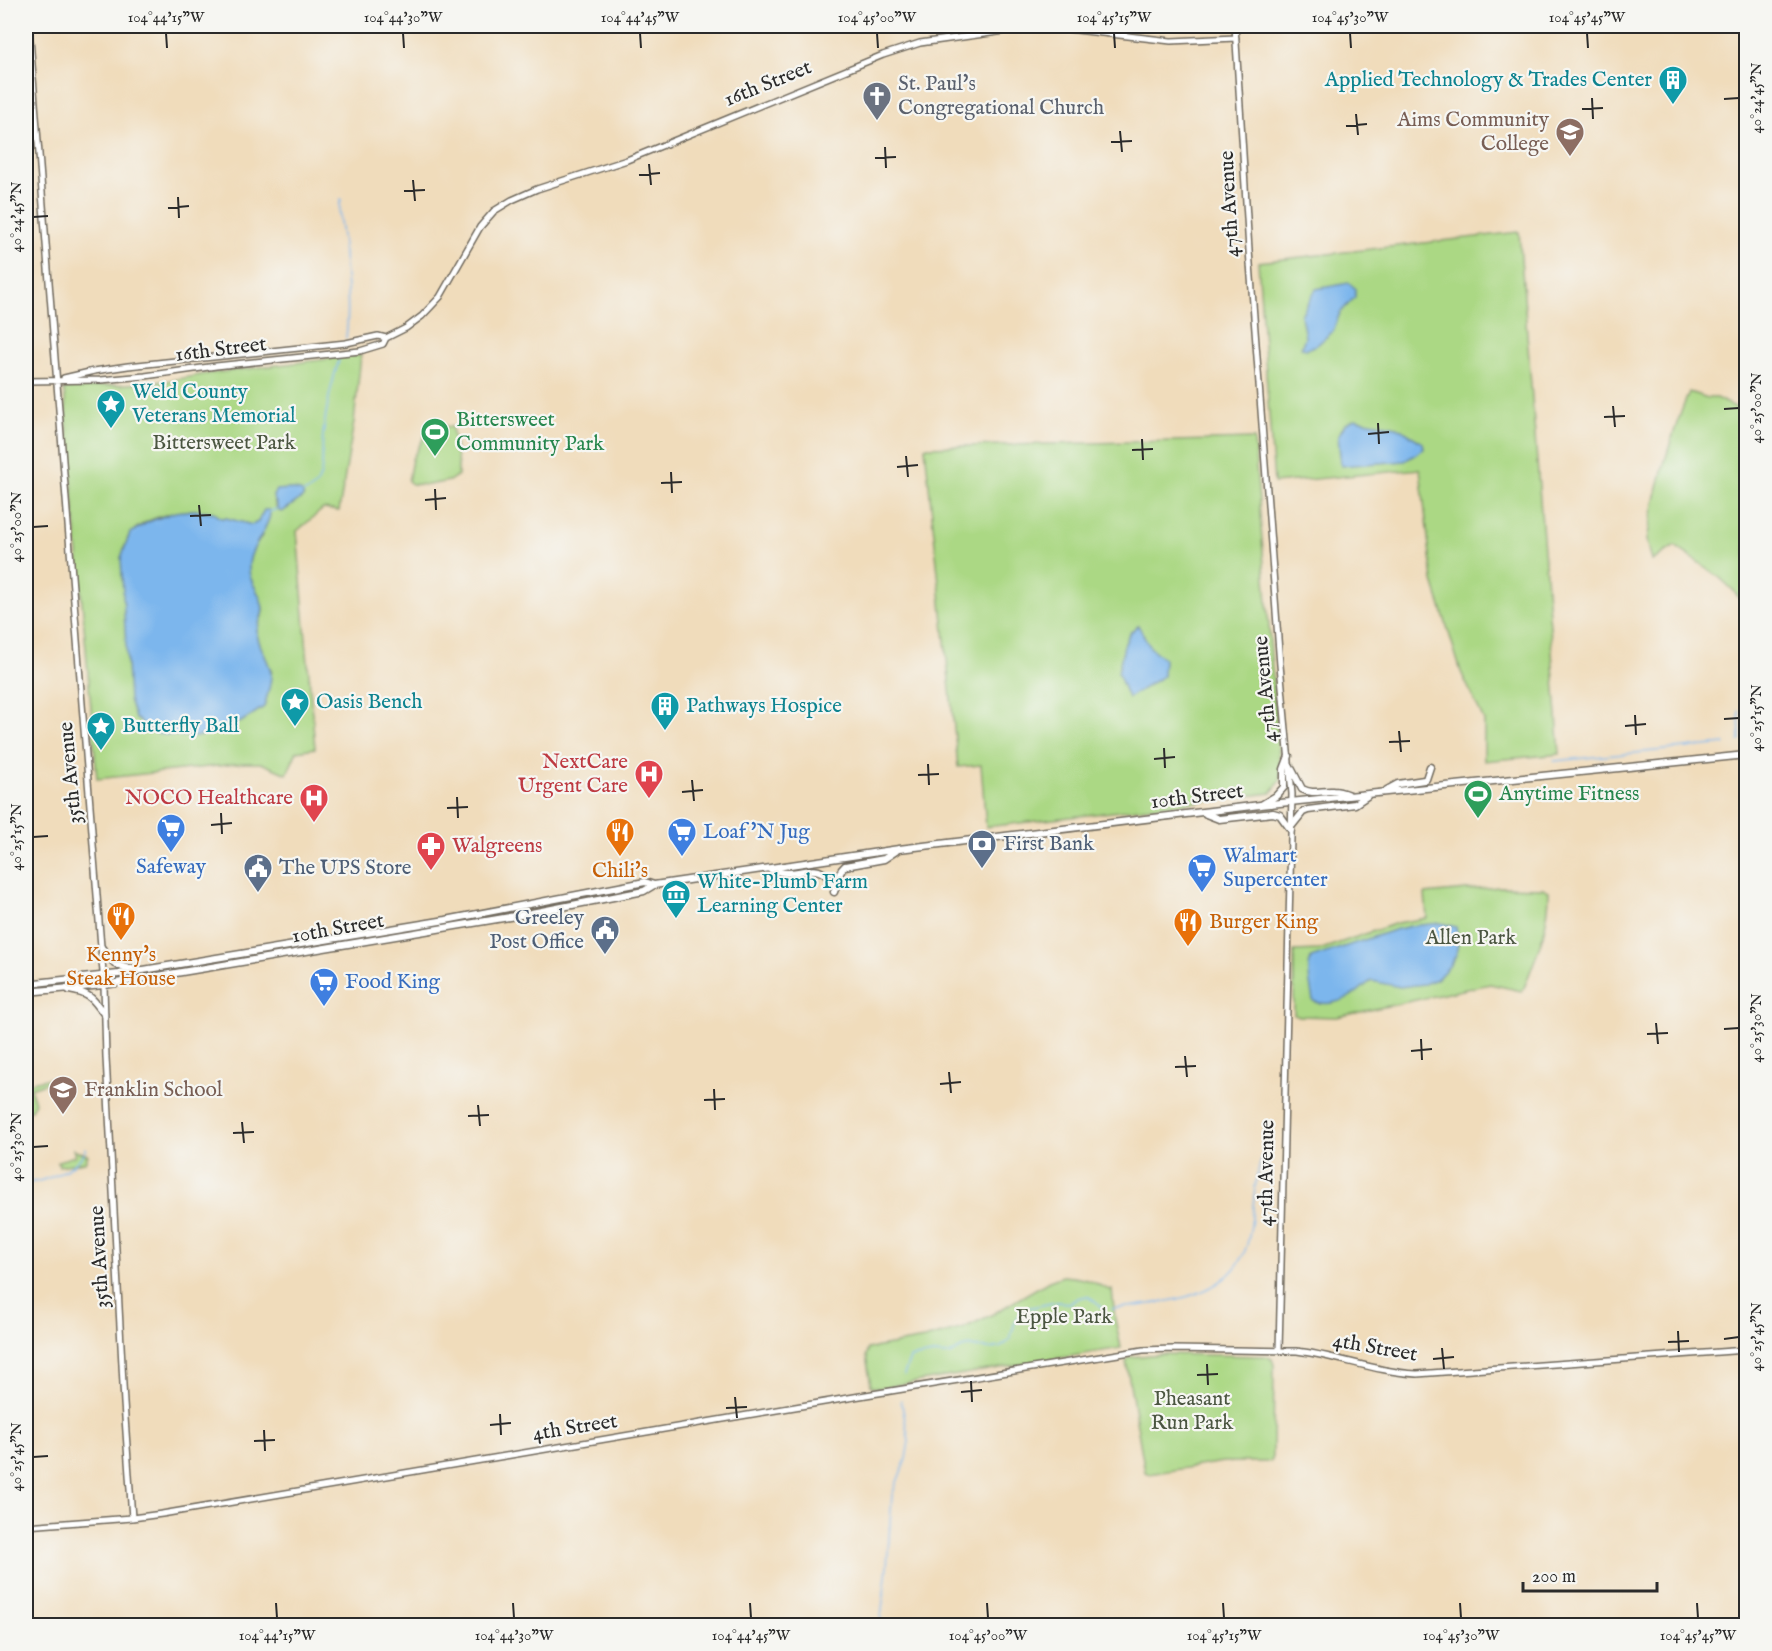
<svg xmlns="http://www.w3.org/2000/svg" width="1772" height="1651" font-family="'IM FELL English',serif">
<rect width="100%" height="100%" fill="#f6f6f2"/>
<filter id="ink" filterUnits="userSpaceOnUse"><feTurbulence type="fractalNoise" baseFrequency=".0167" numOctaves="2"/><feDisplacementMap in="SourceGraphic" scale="12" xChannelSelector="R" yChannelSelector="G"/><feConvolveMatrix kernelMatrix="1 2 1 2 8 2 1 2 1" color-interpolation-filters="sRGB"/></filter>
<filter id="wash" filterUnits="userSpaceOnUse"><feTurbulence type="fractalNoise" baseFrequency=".008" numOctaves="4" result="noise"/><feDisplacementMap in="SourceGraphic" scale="24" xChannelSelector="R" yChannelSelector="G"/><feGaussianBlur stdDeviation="1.35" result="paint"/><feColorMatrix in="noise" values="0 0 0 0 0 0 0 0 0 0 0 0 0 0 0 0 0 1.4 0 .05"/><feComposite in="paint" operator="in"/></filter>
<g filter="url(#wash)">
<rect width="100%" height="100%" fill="#f0dcbb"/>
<path fill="#abd884" stroke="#6b8258" stroke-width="1.5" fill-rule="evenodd" d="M 1519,232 L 1560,754 L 1484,761 L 1484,721 L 1461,672 L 1433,581 L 1420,469 L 1274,483 L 1258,262 Z
M 361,355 L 354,422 L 339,511 L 323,509 L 297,531 L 315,748 L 297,751 L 287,774 L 261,763 L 245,763 L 97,779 L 64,389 L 167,381 L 205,374 ZM 273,496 L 303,497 L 282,512 L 276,508 ZM 194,510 L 213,512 L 221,518 L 226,518 L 252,525 L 258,522 L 264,510 L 262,536 C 252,547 245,565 250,580 C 254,590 263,599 263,610 C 263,618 257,625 257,633 C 258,644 267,662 272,673 L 121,558 C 124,551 126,537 132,532 C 147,517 173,512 194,510 Z
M 1689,392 L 1708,398 L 1716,398 L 1746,412 L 1746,606 L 1745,607 L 1734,591 L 1719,577 L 1675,546 L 1652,561 L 1647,540 C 1656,488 1669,440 1689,392 Z
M 431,425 L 452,427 L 458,466 L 458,475 L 449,481 L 428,485 L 412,484 L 408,481 L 412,459 Z
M 1254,439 L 1281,779 L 1271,793 L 986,827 L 981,765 L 958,767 L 925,447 Z
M 1499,887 L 1543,888 L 1549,891 C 1549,927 1537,954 1524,988 L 1521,991 L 1490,984 L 1337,1017 L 1297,1016 L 1294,1015 L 1294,951 L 1319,950 L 1397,923 L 1427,918 L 1425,894 Z
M 51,1078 L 49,1082 L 30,1088 L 35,1102 L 31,1110 L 26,1111 L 26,1083 Z
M 73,1149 L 88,1155 L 85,1162 L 59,1166 L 58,1161 L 75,1156 Z
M 1063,1276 C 1074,1277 1084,1278 1093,1282 C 1100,1285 1104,1289 1112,1290 L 1115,1319 L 1121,1348 L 878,1388 L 871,1386 L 866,1355 L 868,1349 L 924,1339 L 964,1328 L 993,1314 L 1049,1281 Z
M 1162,1354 L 1266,1356 L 1272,1359 L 1274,1365 L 1273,1456 L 1271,1461 L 1266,1462 L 1223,1462 L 1149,1474 L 1145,1472 L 1126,1361 L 1130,1357 Z"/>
<path fill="#7bb6ed" stroke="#53708c" stroke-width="1.5" d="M 1349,283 L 1355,288 L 1355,297 L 1340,313 L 1333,331 L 1317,345 L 1307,349 L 1301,348 L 1305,337 L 1301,315 L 1316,289 Z
M 1355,419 L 1397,427 L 1423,443 L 1424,449 L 1405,461 L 1341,466 L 1338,436 L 1345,424 Z
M 289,489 L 300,491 L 303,493 L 303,497 L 282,512 L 279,511 L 273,496 L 276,490 Z
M 194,510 L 213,512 L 221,518 L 226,518 L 252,525 L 258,522 L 264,510 L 269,510 L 270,515 C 266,533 249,549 249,566 C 248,581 259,590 262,604 C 265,615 258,621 257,631 C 256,644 272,664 271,675 C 271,685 267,697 264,707 L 241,722 L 197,737 L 158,734 L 135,718 L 129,699 L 121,558 L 130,533 L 148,522 L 175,512 Z
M 1138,625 L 1150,647 L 1164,659 L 1163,676 L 1128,698 L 1118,673 L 1124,646 L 1129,634 Z
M 1441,923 L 1456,927 L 1458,943 L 1456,955 L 1450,965 L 1437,979 L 1424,984 L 1400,987 L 1372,981 C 1365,984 1362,989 1356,993 C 1344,1001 1327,1007 1313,1001 C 1311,988 1306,970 1311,958 L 1394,930 L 1411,926 Z"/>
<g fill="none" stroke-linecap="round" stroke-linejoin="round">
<path stroke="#7bb6ed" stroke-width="1.5" d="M 341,199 C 337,213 342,231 343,245 C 346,276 350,308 346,338
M 303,493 C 309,491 315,488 318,482 C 325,468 321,450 323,435 C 326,409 331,384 339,360
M 269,512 L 277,509
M 1739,711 L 1740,741 L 1739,741
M 1554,761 L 1725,744
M 85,1151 L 85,1148
M 26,1183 C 44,1182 74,1170 84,1153
M 1112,1309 C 1153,1303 1207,1302 1235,1268 C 1249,1252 1251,1227 1253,1207 C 1255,1184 1257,1160 1272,1142
M 904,1375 L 910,1358 L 933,1354 L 949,1355 L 962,1348 L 971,1346 L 989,1349 L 1001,1347 L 1010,1340 L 1014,1325 L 1019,1314 L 1028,1308 L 1057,1302 L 1070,1303 L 1078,1298 L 1087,1296 L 1095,1301 L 1102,1307
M 880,1626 L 887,1567 L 892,1495 L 906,1459 L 909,1441 L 901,1400"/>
</g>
</g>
<g filter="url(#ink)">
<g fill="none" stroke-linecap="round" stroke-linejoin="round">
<g stroke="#70695d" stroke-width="8">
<path id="secondary" d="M 29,26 L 104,985 L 106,1057 L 124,1403 L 132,1518
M 1235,26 L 1249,250 L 1280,665 L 1292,794 L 1279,1351
M 64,378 L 94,371 L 128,366 L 346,343 L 378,336 L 386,338
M 26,381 L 101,380 L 145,376 L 216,366 L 360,351 L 383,344 L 386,338 L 406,328 L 422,316 L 440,297 L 480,227 L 494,211 L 512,200 L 537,189 L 627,160 L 883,55 L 920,43 L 1027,28 L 1059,28 L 1171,41 L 1236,38
M 26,1526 L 132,1518 L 162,1514 L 866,1395 L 1143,1350 L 1173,1349 L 1297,1351 C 1338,1356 1376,1372 1417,1374 L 1746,1350"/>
</g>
<g stroke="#70695d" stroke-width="9">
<path id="primary" d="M 1290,766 L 1302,789 C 1313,795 1322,790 1333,791 C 1338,791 1344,793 1349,795
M 1387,790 L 1398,784 L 1424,780 L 1426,779 L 1430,767
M 1261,805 L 1276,796 L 1284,787 L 1284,769 L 1289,756
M 1206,814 L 1219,819 L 1273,813 L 1280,815 L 1291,830
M 1291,827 L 1303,812 L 1308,810 L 1355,804 L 1367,796
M 769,869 C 775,871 781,873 788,873 C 810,872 819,862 834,885
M 834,892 C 838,883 837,873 845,866 L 884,859 L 896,851
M 101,947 C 112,962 116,968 135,969
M 26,984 L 119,974 L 446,920 L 645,882 L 654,885
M 69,990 C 89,993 93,998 104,1014
M 26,992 L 104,985 L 140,979 L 521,915 L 644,891 L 654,885 L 661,884 L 899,849 L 1260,805 L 1746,755"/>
</g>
<use href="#secondary" stroke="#fff" stroke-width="5"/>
<use href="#primary" stroke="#fff" stroke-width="6"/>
</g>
</g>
<path fill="none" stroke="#2b2b2b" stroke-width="2" d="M 166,33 L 167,48M 403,33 L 404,48M 640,33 L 641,48M 877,33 L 878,48M 1114,33 L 1115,48M 1350,33 L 1351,48M 1587,33 L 1588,48M 1592,98 L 1593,119M 1724,99 L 1739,98M 1582,109 L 1603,108M 1356,114 L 1358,135M 1346,126 L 1367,124M 1120,131 L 1122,152M 1111,142 L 1132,141M 885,147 L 886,168M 875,158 L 896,157M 649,164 L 651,185M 639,175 L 660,173M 413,180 L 415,201M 404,191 L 425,190M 178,197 L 179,218M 168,208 L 189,206M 33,217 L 48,216M 1613,406 L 1615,427M 1724,409 L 1739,408M 1604,417 L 1625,416M 1378,423 L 1379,444M 1368,434 L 1389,432M 1142,439 L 1143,460M 1132,450 L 1153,449M 906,456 L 908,477M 897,467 L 918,465M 671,472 L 672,493M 661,483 L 682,482M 435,489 L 436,510M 425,500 L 446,498M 199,505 L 201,526M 190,516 L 211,515M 33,527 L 48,526M 1635,715 L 1636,735M 1724,719 L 1739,718M 1625,726 L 1646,724M 1399,731 L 1401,752M 1389,742 L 1410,741M 1164,748 L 1165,768M 1154,759 L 1175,757M 928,764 L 929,785M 918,775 L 939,774M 692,780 L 694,801M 682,792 L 703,790M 457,797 L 458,818M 447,808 L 468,807M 221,813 L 222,834M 211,825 L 232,823M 33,837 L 48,836M 1656,1023 L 1658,1044M 1724,1029 L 1739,1028M 1647,1034 L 1668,1033M 1421,1039 L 1422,1060M 1411,1051 L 1432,1049M 1185,1056 L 1187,1077M 1175,1067 L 1196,1066M 949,1072 L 951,1093M 940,1084 L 961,1082M 714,1089 L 715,1110M 704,1100 L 725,1099M 478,1105 L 480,1126M 468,1116 L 489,1115M 242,1122 L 244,1143M 233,1133 L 254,1132M 33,1147 L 48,1146M 1678,1331 L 1679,1352M 1724,1339 L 1739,1337M 1668,1342 L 1689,1341M 1442,1348 L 1444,1369M 1433,1359 L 1454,1357M 1207,1364 L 1208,1385M 1197,1375 L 1218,1374M 971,1381 L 972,1402M 961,1392 L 982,1390M 735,1397 L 737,1418M 726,1408 L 747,1407M 500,1414 L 501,1435M 490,1425 L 511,1423M 264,1430 L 265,1451M 254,1441 L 275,1440M 33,1457 L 48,1456M 276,1603 L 277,1618M 513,1603 L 514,1618M 750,1603 L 751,1618M 987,1603 L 988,1618M 1223,1603 L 1224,1618M 1460,1603 L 1461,1618M 1697,1603 L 1698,1618"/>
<defs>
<g id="building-pin" transform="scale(1.5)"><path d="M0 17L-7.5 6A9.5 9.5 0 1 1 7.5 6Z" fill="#0f9aa8" stroke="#f6f6f2"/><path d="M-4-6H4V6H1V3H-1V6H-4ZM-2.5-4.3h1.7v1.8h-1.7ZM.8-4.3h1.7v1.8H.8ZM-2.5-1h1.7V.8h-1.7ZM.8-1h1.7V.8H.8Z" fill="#fff"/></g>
<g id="church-pin" transform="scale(1.5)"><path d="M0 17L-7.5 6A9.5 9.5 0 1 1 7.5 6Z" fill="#6b7280" stroke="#f6f6f2"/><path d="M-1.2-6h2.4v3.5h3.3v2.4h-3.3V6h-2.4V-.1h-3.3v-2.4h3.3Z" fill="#fff"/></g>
<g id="university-pin" transform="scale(1.5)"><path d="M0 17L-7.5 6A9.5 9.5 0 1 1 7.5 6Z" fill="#8d6e63" stroke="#f6f6f2"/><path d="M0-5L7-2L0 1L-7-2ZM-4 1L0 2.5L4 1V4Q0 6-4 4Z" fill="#fff"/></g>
<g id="sight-pin" transform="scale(1.5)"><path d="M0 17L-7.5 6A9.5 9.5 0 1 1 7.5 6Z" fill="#0f9aa8" stroke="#f6f6f2"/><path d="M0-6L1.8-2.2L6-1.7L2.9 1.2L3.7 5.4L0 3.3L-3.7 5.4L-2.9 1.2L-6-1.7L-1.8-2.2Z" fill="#fff"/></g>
<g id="stadium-pin" transform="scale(1.5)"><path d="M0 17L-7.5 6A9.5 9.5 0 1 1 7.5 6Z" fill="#2e9e5b" stroke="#f6f6f2"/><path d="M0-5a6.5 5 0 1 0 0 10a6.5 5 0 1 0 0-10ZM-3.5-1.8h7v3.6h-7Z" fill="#fff"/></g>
<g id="hospital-pin" transform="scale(1.5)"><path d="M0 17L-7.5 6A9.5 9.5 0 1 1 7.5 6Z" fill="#e0444e" stroke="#f6f6f2"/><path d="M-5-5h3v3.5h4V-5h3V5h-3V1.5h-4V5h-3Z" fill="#fff"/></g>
<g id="supermarket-pin" transform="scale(1.5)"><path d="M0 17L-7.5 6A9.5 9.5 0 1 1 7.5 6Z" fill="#3f7fe0" stroke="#f6f6f2"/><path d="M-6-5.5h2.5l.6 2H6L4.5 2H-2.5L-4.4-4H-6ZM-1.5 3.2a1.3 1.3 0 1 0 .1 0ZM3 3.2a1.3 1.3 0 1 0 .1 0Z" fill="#fff"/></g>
<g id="restaurant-pin" transform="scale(1.5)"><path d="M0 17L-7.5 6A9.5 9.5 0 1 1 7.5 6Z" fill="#e8710a" stroke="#f6f6f2"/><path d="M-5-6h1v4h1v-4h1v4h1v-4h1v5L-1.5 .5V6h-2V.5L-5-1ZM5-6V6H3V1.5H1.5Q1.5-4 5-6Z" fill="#fff"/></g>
<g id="bank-pin" transform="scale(1.5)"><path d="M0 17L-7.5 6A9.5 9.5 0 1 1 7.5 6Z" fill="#5c6f8a" stroke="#f6f6f2"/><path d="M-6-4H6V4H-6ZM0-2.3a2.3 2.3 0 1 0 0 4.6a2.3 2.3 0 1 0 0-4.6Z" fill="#fff"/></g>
<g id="pharmacy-pin" transform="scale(1.5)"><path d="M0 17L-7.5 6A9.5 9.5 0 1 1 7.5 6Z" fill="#e0444e" stroke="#f6f6f2"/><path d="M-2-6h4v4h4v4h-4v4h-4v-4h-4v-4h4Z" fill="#fff"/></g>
<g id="civic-pin" transform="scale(1.5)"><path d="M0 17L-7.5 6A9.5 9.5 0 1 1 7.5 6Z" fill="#5c6f8a" stroke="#f6f6f2"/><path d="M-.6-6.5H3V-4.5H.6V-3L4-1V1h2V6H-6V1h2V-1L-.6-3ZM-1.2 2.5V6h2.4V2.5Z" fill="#fff"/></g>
<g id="museum-pin" transform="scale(1.5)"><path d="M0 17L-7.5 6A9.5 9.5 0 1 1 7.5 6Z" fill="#0f9aa8" stroke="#f6f6f2"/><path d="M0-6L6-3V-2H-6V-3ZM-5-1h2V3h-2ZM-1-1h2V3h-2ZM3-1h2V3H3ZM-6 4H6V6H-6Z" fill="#fff"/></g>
<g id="school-pin" transform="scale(1.5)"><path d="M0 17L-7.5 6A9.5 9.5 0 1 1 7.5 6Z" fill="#8d6e63" stroke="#f6f6f2"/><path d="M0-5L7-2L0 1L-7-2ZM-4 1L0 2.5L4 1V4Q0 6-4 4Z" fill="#fff"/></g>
</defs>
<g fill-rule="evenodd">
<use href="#building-pin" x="1673" y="80"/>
<use href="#church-pin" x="877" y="96"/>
<use href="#university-pin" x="1570" y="132"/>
<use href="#sight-pin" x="111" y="404"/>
<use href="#stadium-pin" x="435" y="432"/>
<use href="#sight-pin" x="295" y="702"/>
<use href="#building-pin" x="665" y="706"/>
<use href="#sight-pin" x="101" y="726"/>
<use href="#hospital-pin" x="649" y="774"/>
<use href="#stadium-pin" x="1478" y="794"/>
<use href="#hospital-pin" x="314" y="798"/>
<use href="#supermarket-pin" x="171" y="828"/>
<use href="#restaurant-pin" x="620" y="832"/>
<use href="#supermarket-pin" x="682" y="832"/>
<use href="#bank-pin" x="982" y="844"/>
<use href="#pharmacy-pin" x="431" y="846"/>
<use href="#civic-pin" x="258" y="868"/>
<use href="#supermarket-pin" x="1202" y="868"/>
<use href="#museum-pin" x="676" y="894"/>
<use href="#restaurant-pin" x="121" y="916"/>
<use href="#restaurant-pin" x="1188" y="922"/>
<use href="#civic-pin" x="605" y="930"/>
<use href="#supermarket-pin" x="324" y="982"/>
<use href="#school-pin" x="63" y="1090"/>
</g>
<g text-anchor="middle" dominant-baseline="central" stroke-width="4.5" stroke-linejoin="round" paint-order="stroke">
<g font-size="21" fill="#0d838f" stroke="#f6f6f2" text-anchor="start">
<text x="1652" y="80" text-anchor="end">Applied Technology &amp; Trades Center</text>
<text x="132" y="392">Weld County<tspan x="132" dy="24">Veterans Memorial</tspan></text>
<text x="316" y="702">Oasis Bench</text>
<text x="686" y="706">Pathways Hospice</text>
<text x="122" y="726">Butterfly Ball</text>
<text x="697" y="882">White-Plumb Farm<tspan x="697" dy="24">Learning Center</tspan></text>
</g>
<g font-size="21" fill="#2b2b2b" stroke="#f6f6f2">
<text transform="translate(768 84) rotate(-22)">16th Street</text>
<text transform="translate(1230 204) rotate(-93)">47th Avenue</text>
<text transform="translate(221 350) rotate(-7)">16th Street</text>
<text transform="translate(1266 689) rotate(-95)">47th Avenue</text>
<text transform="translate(71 773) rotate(-95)">35th Avenue</text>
<text transform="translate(1197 797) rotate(-7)">10th Street</text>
<text transform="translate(338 929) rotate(-10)">10th Street</text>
<text transform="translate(1267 1173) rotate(-89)">47th Avenue</text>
<text transform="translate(100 1257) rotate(-93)">35th Avenue</text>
<text transform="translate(1375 1348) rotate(10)">4th Street</text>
<text transform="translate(575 1428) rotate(-9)">4th Street</text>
</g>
<g font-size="21" fill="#5b616d" stroke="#f6f6f2" text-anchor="start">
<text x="898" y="84">St. Paul's<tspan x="898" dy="24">Congregational Church</tspan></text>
</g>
<g font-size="21" fill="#785e54" stroke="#f6f6f2" text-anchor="end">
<text x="1549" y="120">Aims Community<tspan x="1549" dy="24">College</tspan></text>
<text x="84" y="1090" text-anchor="start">Franklin School</text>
</g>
<g font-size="21" fill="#27864d" stroke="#f6f6f2" text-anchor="start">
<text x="456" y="420">Bittersweet<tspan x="456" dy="24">Community Park</tspan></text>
<text x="1499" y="794">Anytime Fitness</text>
</g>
<g font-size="21" fill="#4b5641" stroke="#f6f6f2">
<text x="224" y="443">Bittersweet Park</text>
<text x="1471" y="938">Allen Park</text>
<text x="1064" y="1317">Epple Park</text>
<text x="1192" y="1399">Pheasant<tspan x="1192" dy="24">Run Park</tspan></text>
</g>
<g font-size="21" fill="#be3a42" stroke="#f6f6f2" text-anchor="end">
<text x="628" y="762">NextCare<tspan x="628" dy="24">Urgent Care</tspan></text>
<text x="293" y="798">NOCO Healthcare</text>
<text x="452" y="846" text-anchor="start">Walgreens</text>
</g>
<g font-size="21" fill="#366cbe" stroke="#f6f6f2" text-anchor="start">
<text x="703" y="832">Loaf 'N Jug</text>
<text x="1223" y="856">Walmart<tspan x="1223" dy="24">Supercenter</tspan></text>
<text x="171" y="867" text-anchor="middle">Safeway</text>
<text x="345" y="982">Food King</text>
</g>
<g font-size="21" fill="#4e5e75" stroke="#f6f6f2" text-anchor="start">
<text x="1003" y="844">First Bank</text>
<text x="279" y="868">The UPS Store</text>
<text x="584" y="918" text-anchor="end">Greeley<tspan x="584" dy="24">Post Office</tspan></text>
</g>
<g font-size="21" fill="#c56008" stroke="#f6f6f2">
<text x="620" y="871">Chili's</text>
<text x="1209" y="922" text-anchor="start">Burger King</text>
<text x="121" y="955">Kenny's<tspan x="121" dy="24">Steak House</tspan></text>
</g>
</g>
<rect width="1772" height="1651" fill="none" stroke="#f6f6f2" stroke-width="66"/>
<path d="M1523 1582v9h134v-9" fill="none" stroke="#2b2b2b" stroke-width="3"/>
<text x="1532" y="1582" font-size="18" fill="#2b2b2b" stroke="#f6f6f2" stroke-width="4.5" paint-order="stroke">200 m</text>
<rect x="33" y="33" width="1706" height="1585" fill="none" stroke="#2b2b2b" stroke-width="2"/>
<g font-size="15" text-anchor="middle" fill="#2b2b2b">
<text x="166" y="22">104°44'15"W</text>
<text x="403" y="22">104°44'30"W</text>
<text x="640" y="22">104°44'45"W</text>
<text x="877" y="22">104°45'00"W</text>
<text x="1114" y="22">104°45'15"W</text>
<text x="1350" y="22">104°45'30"W</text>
<text x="1587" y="22">104°45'45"W</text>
<text transform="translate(1756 98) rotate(-90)" y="5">40°24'45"N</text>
<text transform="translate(16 217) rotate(-90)" y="5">40°24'45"N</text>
<text transform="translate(1756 408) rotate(-90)" y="5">40°25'00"N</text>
<text transform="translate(16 527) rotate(-90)" y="5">40°25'00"N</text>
<text transform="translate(1756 718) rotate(-90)" y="5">40°25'15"N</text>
<text transform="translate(16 837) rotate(-90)" y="5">40°25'15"N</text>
<text transform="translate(1756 1028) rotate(-90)" y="5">40°25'30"N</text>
<text transform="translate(16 1147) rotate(-90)" y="5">40°25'30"N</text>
<text transform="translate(1756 1337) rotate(-90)" y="5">40°25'45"N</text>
<text transform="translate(16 1457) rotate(-90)" y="5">40°25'45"N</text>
<text x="277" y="1640">104°44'15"W</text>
<text x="514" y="1640">104°44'30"W</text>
<text x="751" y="1640">104°44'45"W</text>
<text x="988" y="1640">104°45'00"W</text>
<text x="1224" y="1640">104°45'15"W</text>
<text x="1461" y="1640">104°45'30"W</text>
<text x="1698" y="1640">104°45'45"W</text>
</g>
</svg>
